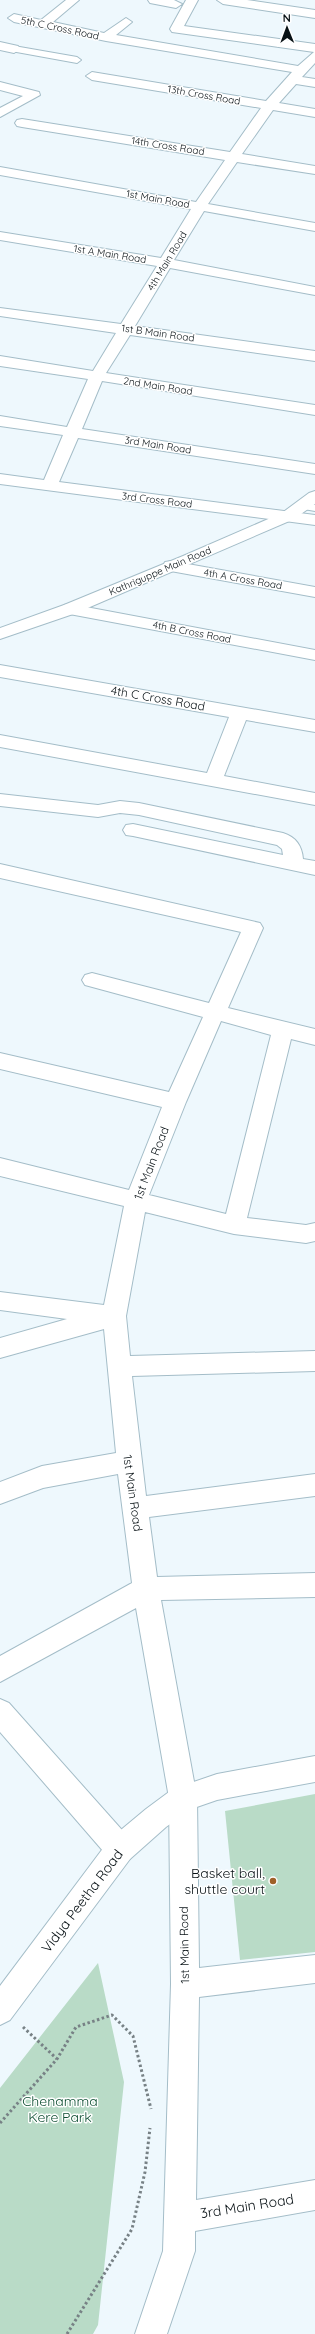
<svg xmlns="http://www.w3.org/2000/svg" width="315" height="2334" font-family="Quicksand,sans-serif">
<rect width="100%" height="100%" fill="#eef8fd"/>
<path fill="#b9dbc7" d="M 315,1794 L 315,1952 L 240,1960 L 225,1811 Z
M 98,1963 L 124,2082 L 98,2325 L 93,2334 L 0,2334 L 0,2088 Z"/>
<g fill="none" stroke-linecap="round" stroke-linejoin="round">
<g stroke="#a4bdc8" stroke-width="2">
<path id="service" d="M 14,46 L 77,57 L 81,60 L 77,63 L 11,51 L 10,49 Z
M 302,503 L 315,505 L 315,511 L 298,508 L 296,506 Z"/>
</g>
<g stroke="#a4bdc8" stroke-width="2">
<path id="minor" d="M 66,0 L 79,0 L 53,22 L 104,33 L 126,18 L 132,22 L 116,35 L 298,66 L 314,52 L 172,32 L 170,29 L 186,0 L 198,0 L 184,26 L 315,44 L 315,63 L 302,77 L 315,79 L 315,87 L 296,84 L 279,103 L 315,109 L 315,117 L 273,110 L 242,154 L 315,166 L 315,174 L 237,162 L 208,204 L 315,223 L 315,231 L 204,211 L 174,260 L 315,287 L 315,295 L 170,268 L 135,326 L 315,351 L 315,361 L 130,335 L 106,373 L 315,405 L 315,415 L 102,381 L 82,429 L 315,464 L 315,474 L 78,438 L 59,482 L 315,515 L 315,525 L 0,484 L 0,474 L 44,480 L 63,435 L 0,426 L 0,416 L 67,427 L 88,379 L 0,366 L 0,356 L 93,371 L 116,333 L 0,316 L 0,308 L 121,324 L 157,266 L 0,240 L 0,232 L 161,258 L 191,209 L 0,175 L 0,167 L 196,202 L 225,160 L 22,127 L 17,126 L 15,123 L 17,120 L 22,119 L 230,152 L 261,108 L 92,80 L 86,76 L 92,72 L 266,101 L 292,72 L 106,41 L 14,22 L 8,18 L 14,14 L 41,20 Z
M 148,0 L 174,0 L 182,4 L 176,8 L 150,3 Z
M 217,0 L 247,0 L 315,10 L 315,18 L 223,4 Z
M 0,42 L 18,46 L 20,49 L 14,53 L 0,50 Z
M 0,82 L 39,92 L 40,95 L 0,117 L 0,108 L 23,96 L 0,90 Z
M 171,561 L 315,587 L 315,597 L 165,570 L 163,566 L 165,562 Z
M 70,604 L 315,650 L 315,660 L 64,613 L 61,609 L 64,605 Z
M 0,665 L 315,720 L 315,732 L 246,720 L 224,776 L 315,793 L 315,805 L 0,747 L 0,735 L 207,773 L 229,717 L 0,677 Z
M 0,794 L 98,805 L 120,801 L 139,803 L 283,833 C 296,837 302,846 303,859 L 315,861 L 315,875 L 133,836 L 126,835 L 123,830 L 126,825 L 133,824 L 283,855 L 282,849 L 277,845 L 139,815 L 120,813 L 98,817 L 0,806 Z
M 0,864 L 260,923 L 263,928 L 228,1008 L 315,1029 L 315,1045 L 291,1039 L 247,1218 L 306,1225 L 315,1223 L 315,1241 L 306,1243 L 234,1234 L 145,1212 L 126,1316 L 130,1356 L 315,1351 L 315,1371 L 132,1376 L 146,1496 L 315,1474 L 315,1496 L 149,1517 L 157,1577 L 315,1573 L 315,1597 L 161,1600 L 197,1798 L 199,1968 L 315,1955 L 315,1983 L 199,1997 L 196,2200 L 315,2180 L 315,2210 L 195,2231 L 195,2251 L 167,2334 L 135,2334 L 163,2251 L 171,1984 L 169,1798 L 136,1608 L 0,1682 L 0,1656 L 132,1583 L 118,1474 L 43,1488 L 0,1504 L 0,1482 L 42,1466 L 116,1453 L 104,1329 L 0,1358 L 0,1338 L 67,1319 L 0,1310 L 0,1292 L 104,1305 L 124,1206 L 0,1176 L 0,1158 L 129,1190 L 162,1107 L 0,1069 L 0,1053 L 169,1092 L 203,1017 L 85,985 L 82,980 L 85,975 L 92,973 L 209,1003 L 241,932 L 0,878 ZM 221,1021 L 271,1035 L 226,1214 L 149,1195 L 186,1102 Z
M 0,1699 L 9,1703 L 130,1839 L 134,1849 L 130,1859 L 120,1863 L 110,1859 L 0,1732 Z"/>
</g>
<g stroke="#a4bdc8" stroke-width="2">
<path id="tertiary" d="M 315,1756 L 315,1782 L 217,1800 L 191,1809 L 166,1827 L 130,1859 L 10,2020 L 0,2025 L 0,1986 L 110,1839 L 146,1809 L 173,1789 L 217,1774 Z"/>
</g>
<g stroke="#a4bdc8" stroke-width="2">
<path id="secondary" d="M 315,491 L 315,504 L 294,519 L 76,613 L 0,639 L 0,628 L 64,605 L 183,556 L 282,513 L 309,493 Z"/>
</g>
<path stroke="#778185" stroke-width="3" stroke-dasharray="2.5 2.5" stroke-linecap="butt" d="M 23,2027 L 57,2059
M 0,2123 L 57,2059 L 76,2027 L 112,2015 L 133,2036 L 151,2109
M 67,2334 L 132,2229 L 145,2172 L 150,2128"/>
<use href="#service" fill="#fff" fill-rule="evenodd"/>
<use href="#minor" fill="#fff" fill-rule="evenodd"/>
<use href="#tertiary" fill="#fff" fill-rule="evenodd"/>
<use href="#secondary" fill="#fff" fill-rule="evenodd"/>
</g>
<circle fill="#9f6027" stroke="#fff" stroke-width="1.5" cx="273" cy="1881" r="4"/>
<g text-anchor="middle" dominant-baseline="central" stroke-width="3" stroke-linejoin="round" paint-order="stroke">
<g font-size="10" fill="#081115" stroke="#fff">
<text transform="translate(60 28) rotate(12)">5th C Cross Road</text>
<text transform="translate(204 95) rotate(10)">13th Cross Road</text>
<text transform="translate(168 146) rotate(9)">14th Cross Road</text>
<text transform="translate(158 199) rotate(10)">1st Main Road</text>
<text transform="translate(110 254) rotate(9)">1st A Main Road</text>
<text transform="translate(167 261) rotate(-59)">4th Main Road</text>
<text transform="translate(158 333) rotate(8)">1st B Main Road</text>
<text transform="translate(158 386) rotate(9)">2nd Main Road</text>
<text transform="translate(158 445) rotate(9)">3rd Main Road</text>
<text transform="translate(157 500) rotate(7)">3rd Cross Road</text>
<text transform="translate(160 571) rotate(-23)">Kathriguppe Main Road</text>
<text transform="translate(243 579) rotate(10)">4th A Cross Road</text>
<text transform="translate(192 632) rotate(11)">4th B Cross Road</text>
</g>
<g font-size="12" fill="#081115" stroke="#fff">
<text transform="translate(158 698) rotate(10)">4th C Cross Road</text>
<text transform="translate(151 1163) rotate(-69)">1st Main Road</text>
<text transform="translate(133 1493) rotate(82)">1st Main Road</text>
<text transform="translate(184 1945) rotate(-91)">1st Main Road</text>
</g>
<g font-size="14" fill="#081115" stroke="#fff" text-anchor="end">
<text x="265" y="1873">Basket ball,<tspan x="265" dy="16">shuttle court</tspan></text>
</g>
<g font-size="14" fill="#081115" stroke="#fff">
<text transform="translate(82 1901) rotate(-53)">Vidya Peetha Road</text>
<text transform="translate(247 2206) rotate(-9)">3rd Main Road</text>
</g>
<g font-size="14" fill="#0c4d31" stroke="#fff">
<text x="60" y="2101">Chenamma<tspan x="60" dy="16">Kere Park</tspan></text>
</g>
</g>
<g transform="translate(287 28) rotate(359)" stroke="#ffffff" stroke-width="3" paint-order="stroke">
<path d="M0-3L7 15L0 10L-7 15Z" fill="#081115"/>
<text y="-6" font-size="11" font-weight="bold" text-anchor="middle" fill="#081115">N</text>
</g>
</svg>
